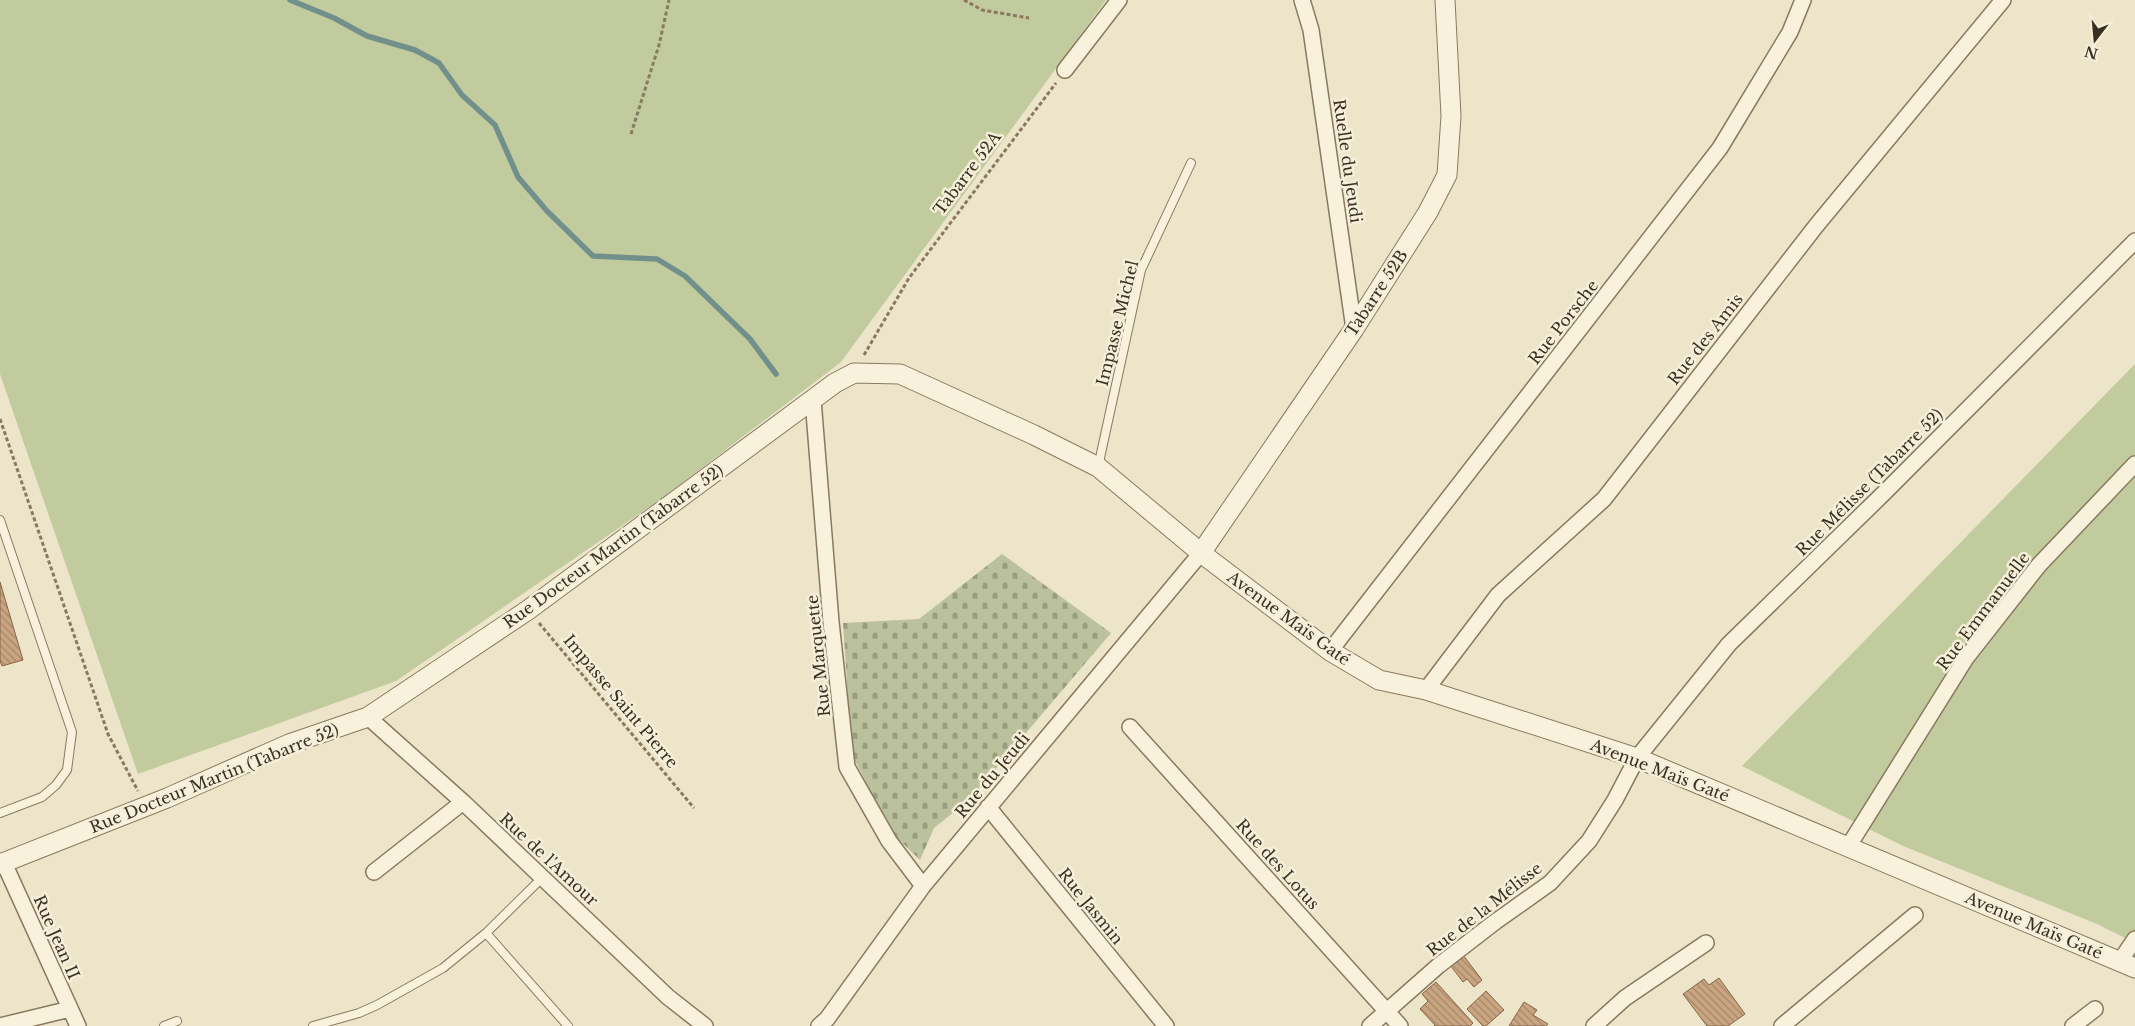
<svg xmlns="http://www.w3.org/2000/svg" width="2135" height="1026" font-family="'Libre Baskerville',serif">
<defs>
<pattern id="cemetery-stones" width="16" height="16" patternUnits="userSpaceOnUse" patternTransform="scale(1.25)"><rect width="16" height="16" fill="#bac19c"/><path d="M2 7V4a2 2 0 0 1 4 0v3zM10 15v-3a2 2 0 0 1 4 0v3z" fill="#989d7f"/></pattern>
<pattern id="building-back-hatch" width="6" height="6" patternUnits="userSpaceOnUse" patternTransform="scale(1.25)"><rect width="6" height="6" fill="#c9a582"/><path d="M-1 5l2 2M0 0l6 6M5-1l2 2" fill="none" stroke="#a4876a"/></pattern>
</defs>
<rect width="100%" height="100%" fill="#ede5ca"/>
<path fill="#c2cb9e" d="M 0,0 L 1106,0 L 841,362 L 661,499 L 396,681 L 138,774 L 0,374 Z
M 2135,364 L 2135,943 L 2097,924 L 1903,846 L 1742,766 Z"/>
<path fill="url(#cemetery-stones)" d="M 1002,554 L 1111,633 L 969,800 L 934,828 L 920,860 L 892,833 L 852,755 L 843,623 L 919,619 Z"/>
<g fill="none" stroke-linecap="round" stroke-linejoin="round">
<path stroke="#71908b" stroke-width="5.5" d="M 290,0 L 334,18 L 367,36 L 415,50 L 439,63 L 462,95 L 495,125 L 518,177 L 547,211 L 593,256 L 657,259 L 685,276 L 750,339 L 776,374"/>
</g>
<path fill="url(#building-back-hatch)" stroke="#876546" d="M 0,582 L 23,660 L 2,666 L 0,661 Z
M 1463,955 L 1482,980 L 1474,987 L 1467,979 L 1463,982 L 1450,965 Z
M 1719,978 L 1745,1014 L 1728,1026 L 1707,1026 L 1683,994 L 1704,979 L 1709,985 Z
M 1436,982 L 1473,1023 L 1470,1026 L 1434,1026 L 1435,1025 L 1420,1009 L 1428,1001 L 1422,994 Z
M 1486,991 L 1504,1010 L 1486,1026 L 1483,1026 L 1467,1009 Z
M 1524,1002 L 1537,1010 L 1533,1015 L 1548,1024 L 1546,1026 L 1509,1026 Z"/>
<g fill="none" stroke-linecap="round" stroke-linejoin="round">
<g stroke="#89795f" stroke-width="10">
<path id="service" d="M 1098,467 L 1141,270 L 1191,163
M 0,520 L 72,732 L 67,770 L 56,785 L 42,797 L 0,813
M 486,933 L 568,1026
M 164,1026 L 177,1021
M 313,1026 L 359,1013 L 377,1005 L 443,968 L 486,933 L 543,877"/>
</g>
<g stroke="#89795f" stroke-width="18">
<path id="minor" d="M 1302,0 L 1311,30 L 1354,329
M 1065,70 L 1119,0
M 813,400 L 831,622 L 847,767 L 889,841 L 923,886
M 1330,651 L 1720,148 L 1790,32 L 1803,0
M 1426,690 L 1498,595 L 1604,499 L 1816,226 L 2003,0
M 368,717 L 463,802 L 668,997 L 705,1026
M 1130,727 L 1400,1026
M 988,807 L 1166,1026
M 1848,847 L 1966,658 L 2039,565 L 2135,464
M 4,863 L 78,1026
M 374,872 L 463,802
M 2120,961 L 2135,939
M 0,1026 L 70,1009
M 819,1026 L 827,1019 L 923,886 L 1201,553
M 1370,1026 L 1438,966 L 1495,922 L 1550,883 L 1589,841 L 1615,800 L 1637,758 L 1729,644 L 1884,493 L 2135,241
M 1594,1026 L 1625,998 L 1706,943
M 1782,1026 L 1915,915
M 2073,1026 L 2095,1009"/>
</g>
<g stroke="#89795f" stroke-width="21">
<path id="tertiary" d="M 1201,553 L 1354,329 L 1428,212 L 1447,175 L 1451,116 L 1445,0
M 0,864 L 167,798 L 289,744 L 368,717 L 528,610 L 835,383 L 854,373 L 900,374 L 1034,435 L 1098,467 L 1201,553 L 1330,651 L 1379,680 L 1426,690 L 1637,758 L 2135,968"/>
</g>
<path stroke="#89795f" stroke-width="3" stroke-dasharray="4 2.5" stroke-linecap="butt" d="M 964,0 L 982,10 L 1029,18
M 631,134 L 659,45 L 669,0
M 864,355 L 909,278 L 1056,83
M 0,419 L 108,734 L 138,791
M 539,623 L 694,808"/>
<use href="#service" stroke="#f8f2dd" stroke-width="8"/>
<use href="#minor" stroke="#f8f2dd" stroke-width="15"/>
<use href="#tertiary" stroke="#f8f2dd" stroke-width="19"/>
</g>
<g text-anchor="middle" dominant-baseline="central" stroke-width="5" stroke-linejoin="round" paint-order="stroke">
<g font-size="16" fill="#3a3022" stroke="#f5efd9">
<text transform="translate(1348 161) rotate(82)">Ruelle du Jeudi</text>
<text transform="translate(967 173) rotate(-53)">Tabarre 52A</text>
<text transform="translate(1376 293) rotate(-57)">Tabarre 52B</text>
<text transform="translate(1563 322) rotate(-52)">Rue Porsche</text>
<text transform="translate(1117 323) rotate(-76)">Impasse Michel</text>
<text transform="translate(1705 339) rotate(-52)">Rue des Amis</text>
<text transform="translate(1869 482) rotate(-45)">Rue Mélisse (Tabarre 52)</text>
<text transform="translate(613 546) rotate(-36)">Rue Docteur Martin (Tabarre 52)</text>
<text transform="translate(1983 611) rotate(-53)">Rue Emmanuelle</text>
<text transform="translate(1289 618) rotate(36)">Avenue Maïs Gaté</text>
<text transform="translate(818 656) rotate(-96)">Rue Marquette</text>
<text transform="translate(621 701) rotate(50)">Impasse Saint Pierre</text>
<text transform="translate(1660 770) rotate(21)">Avenue Maïs Gaté</text>
<text transform="translate(992 775) rotate(-50)">Rue du Jeudi</text>
<text transform="translate(214 778) rotate(-22)">Rue Docteur Martin (Tabarre 52)</text>
<text transform="translate(549 859) rotate(43)">Rue de l'Amour</text>
<text transform="translate(1278 864) rotate(48)">Rue des Lotus</text>
<text transform="translate(1091 906) rotate(51)">Rue Jasmin</text>
<text transform="translate(1484 909) rotate(-38)">Rue de la Mélisse</text>
<text transform="translate(2034 925) rotate(23)">Avenue Maïs Gaté</text>
<text transform="translate(57 937) rotate(66)">Rue Jean II</text>
</g>
</g>
<g transform="translate(2095 40) rotate(196)" stroke="#f5efd9" stroke-width="4" paint-order="stroke">
<path d="M0-4L9 19L0 12L-9 19Z" fill="#3a3022"/>
<text y="-8" font-size="14" font-weight="bold" text-anchor="middle" fill="#3a3022">N</text>
</g>
</svg>
